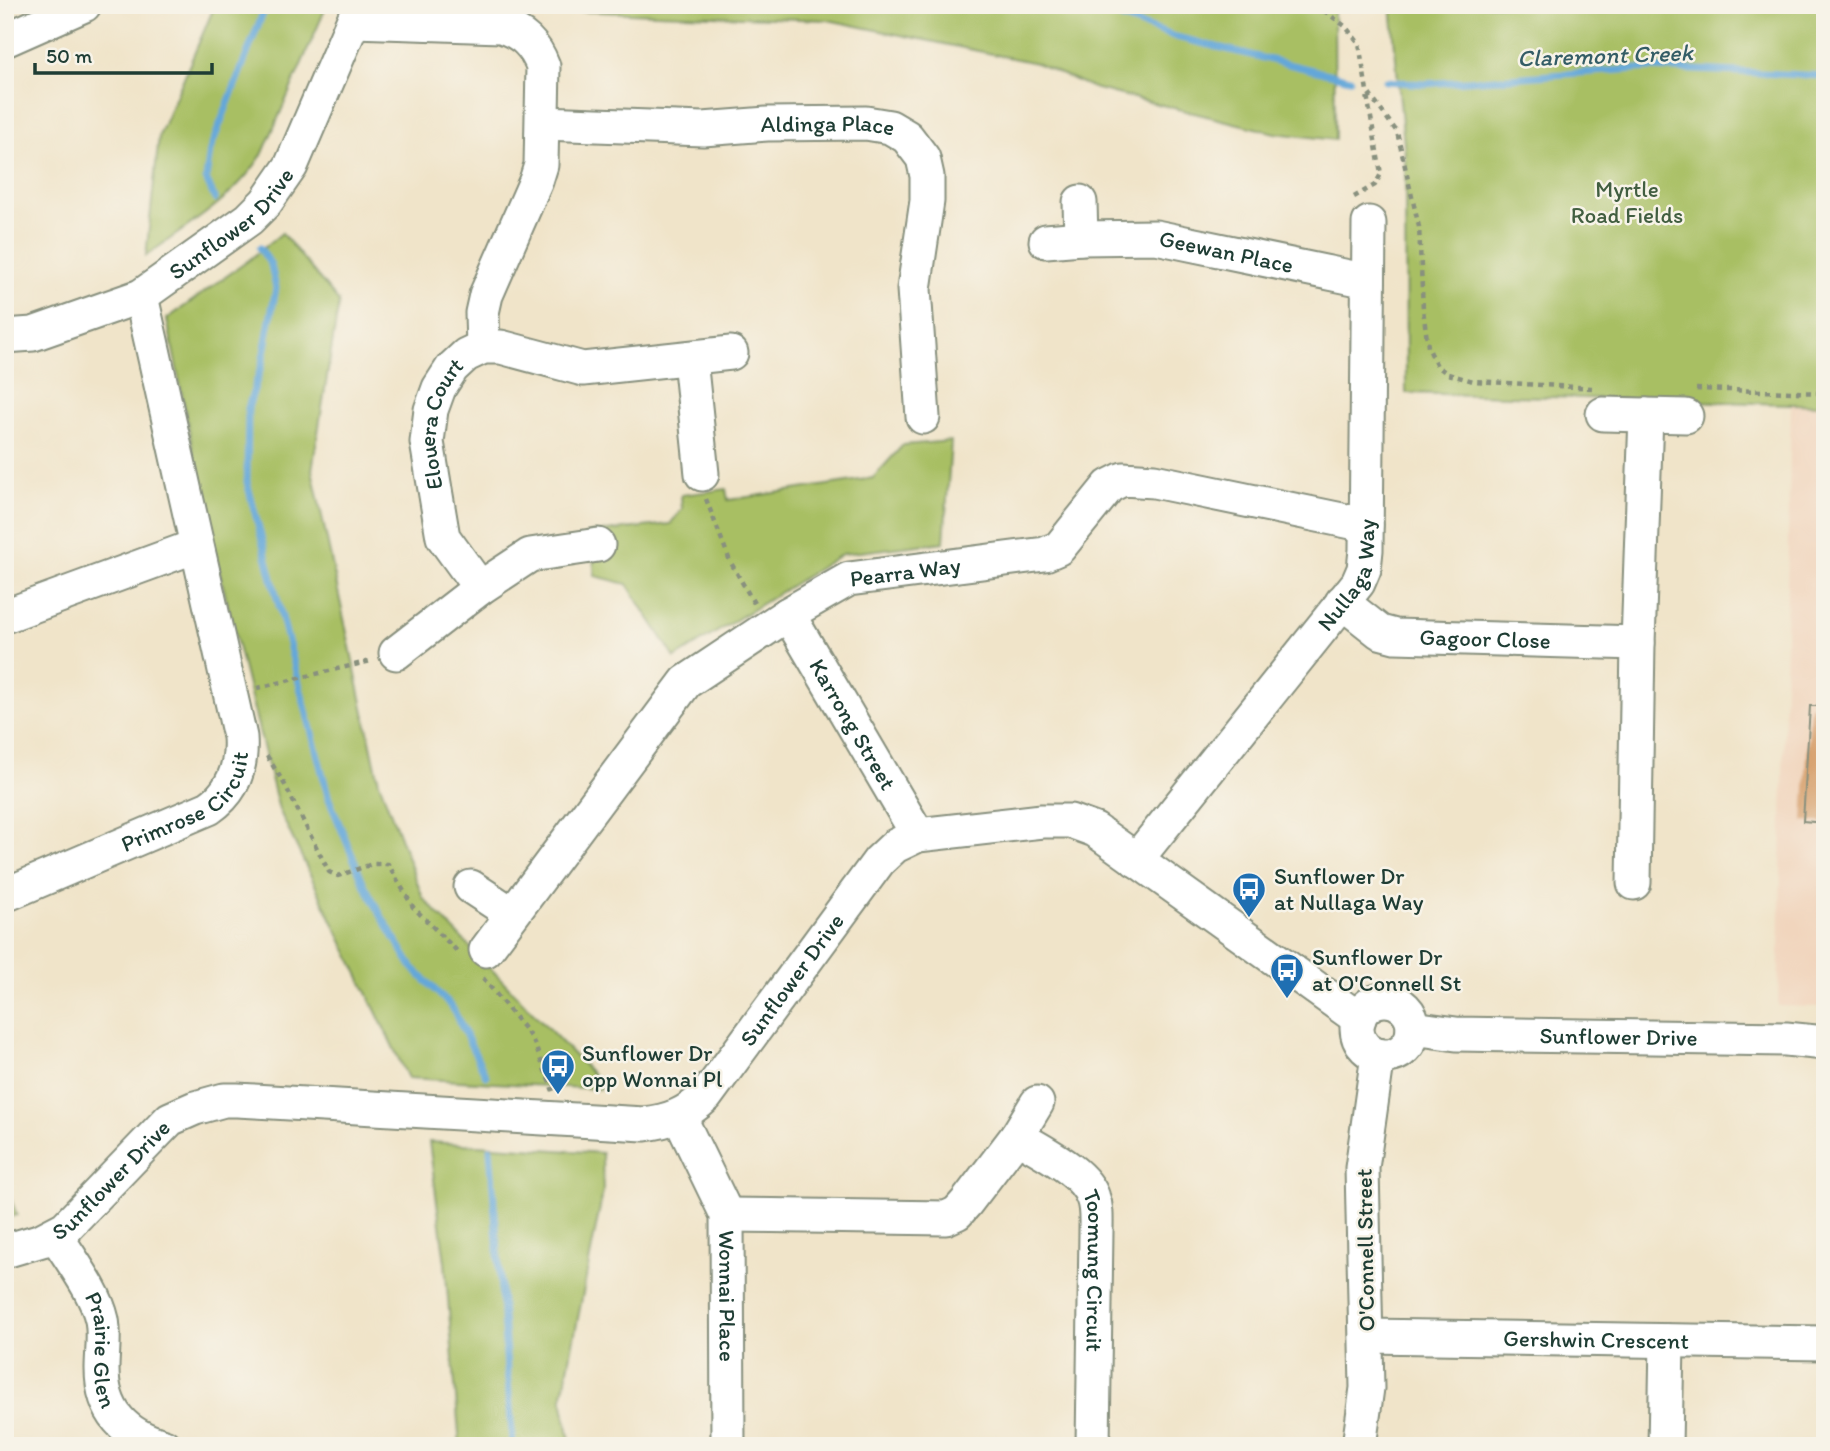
<svg xmlns="http://www.w3.org/2000/svg" width="1830" height="1451" font-family="Itim,sans-serif">
<rect width="100%" height="100%" fill="#f7f3e8"/>
<filter id="ink" filterUnits="userSpaceOnUse"><feTurbulence type="fractalNoise" baseFrequency=".0143" numOctaves="2"/><feDisplacementMap in="SourceGraphic" scale="14" xChannelSelector="R" yChannelSelector="G"/><feConvolveMatrix kernelMatrix="1 2 1 2 8 2 1 2 1" color-interpolation-filters="sRGB"/></filter>
<filter id="wash" filterUnits="userSpaceOnUse"><feTurbulence type="fractalNoise" baseFrequency=".00686" numOctaves="4" result="noise"/><feDisplacementMap in="SourceGraphic" scale="28" xChannelSelector="R" yChannelSelector="G"/><feGaussianBlur stdDeviation="1.57" result="paint"/><feColorMatrix in="noise" values="0 0 0 0 0 0 0 0 0 0 0 0 0 0 0 0 0 1.4 0 .05"/><feComposite in="paint" operator="in"/></filter>
<g filter="url(#wash)">
<rect width="100%" height="100%" fill="#f0e4c9"/>
<path fill="#f1d5bd" d="M 1791,403 L 1825,405 L 1825,1007 L 1778,1006 Z"/>
<path fill="#a8bf64" stroke="#647e4c" stroke-width="2" d="M 215,5 L 327,5 L 263,153 C 235,199 188,225 146,256 L 159,136 Z
M 408,5 L 1334,5 L 1335,140 L 1275,133 L 1093,88 L 1036,63 L 828,20 Z
M 1391,5 L 1825,5 L 1825,405 L 1406,393 L 1405,155 Z
M 282,233 L 339,302 L 312,470 L 379,782 L 423,898 L 599,1081 L 600,1089 L 408,1078 L 279,810 L 208,526 L 167,319 L 249,260 Z
M 951,441 L 944,542 L 842,554 L 675,658 L 627,584 L 595,576 L 590,533 L 670,524 L 682,509 L 681,495 L 726,489 L 728,500 L 873,478 L 903,445 Z
M 429,1142 L 602,1153 L 603,1192 L 562,1399 L 571,1446 L 460,1446 L 445,1262 Z
M 5,1185 L 17,1215 L 5,1219 Z"/>
<g fill="none" stroke-linecap="round" stroke-linejoin="round">
<path stroke="#64a7d9" stroke-width="7" d="M 1085,5 L 1176,37 L 1350,79
M 1386,81 L 1424,84 L 1650,68 L 1825,76
M 215,199 L 206,179 L 210,150 L 266,5
M 260,248 L 271,265 L 276,288 L 262,364 L 248,408 L 247,482 L 329,799 L 364,884 L 382,917 L 412,967 L 452,1007 L 486,1076
M 490,1149 L 513,1446"/>
</g>
<g id="blocks">
<path fill="#d7a06d" d="M 1810,706 L 1825,706 L 1825,823 L 1803,821 Z"/>
</g>
</g>
<g filter="url(#ink)">
<use href="#blocks" fill-opacity="0" stroke="#88907e" stroke-width="2"/>
<g fill="none" stroke-linecap="round" stroke-linejoin="round">
<g stroke="#88907e" stroke-width="37">
<g id="minor">
<path d="M 354,21 L 501,26 C 523,33 535,45 543,66 L 541,165 L 536,181 L 486,295 L 482,313 L 483,347"/>
<path d="M 5,40 L 84,5"/>
<path id="s1" d="M 543,123 L 703,129 L 767,124 L 866,123 L 890,127 L 907,137 L 923,158 L 927,176 L 927,201 L 914,289 L 923,417"/>
<path d="M 1080,202 L 1081,238"/>
<path id="s2" d="M 1046,241 L 1081,238 L 1156,237 L 1368,281"/>
<path id="s3" d="M 5,336 L 33,334 L 141,296 L 249,219 L 266,202 L 291,166 L 360,5"/>
<path d="M 690,359 L 702,474"/>
<path d="M 1603,414 L 1686,416"/>
<path id="s4" d="M 480,588 L 443,537 L 427,442 L 431,410 L 439,388 L 452,368 L 466,355 L 483,347 L 501,347 L 583,369 L 731,353"/>
<path id="s5" d="M 1342,602 L 1380,632 L 1395,636 L 1638,643"/>
<path id="s6" d="M 788,614 L 918,835"/>
<path d="M 5,616 L 196,546"/>
<path d="M 396,653 L 480,588 L 530,555 L 598,545"/>
<path id="s7" d="M 1136,860 L 1358,583 L 1364,569 L 1366,550 L 1369,223"/>
<path d="M 1634,883 L 1638,643 L 1646,415"/>
<path d="M 471,887 L 512,914"/>
<path id="s8" d="M 5,895 L 209,808 C 234,791 242,766 240,737 L 141,296"/>
<path id="s9" d="M 486,950 L 686,682 L 788,614 L 849,579 L 1045,554 L 1059,548 L 1109,486 L 1123,479 L 1154,481 L 1366,525"/>
<circle cx="1385" cy="1028" r="28"/>
<path id="s10" d="M 1413,1028 L 1456,1034 L 1786,1039 L 1825,1043"/>
<path id="s11" d="M 679,1116 L 727,1215 L 728,1446"/>
<path id="s12" d="M 1017,1136 C 1040,1151 1085,1171 1093,1198 C 1097,1208 1096,1220 1096,1231 L 1093,1446"/>
<path d="M 727,1215 L 946,1218 L 957,1213 L 966,1203 L 1017,1136 L 1037,1103"/>
<path id="s13" d="M 55,1234 C 70,1259 96,1292 102,1320 C 105,1336 102,1353 102,1369 C 102,1411 124,1435 164,1446"/>
<path id="s14" d="M 5,1251 L 42,1240 L 65,1228 L 170,1119 L 195,1108 L 224,1100 L 237,1100 L 644,1124 C 670,1121 687,1114 706,1096 L 879,861 L 895,846 L 918,835 L 1042,821 L 1070,821 L 1095,830 L 1359,1019"/>
<path id="s15" d="M 1367,1336 L 1825,1343"/>
<path d="M 1359,1446 L 1367,1388 L 1362,1168 L 1378,1055"/>
<path d="M 1665,1446 L 1667,1341"/>
</g>
</g>
<path stroke="#88907e" stroke-width="4.5" stroke-dasharray="5 5" stroke-linecap="butt" d="M 1316,5 L 1345,26 L 1359,43 L 1367,91 L 1397,132 L 1419,227 L 1423,309 L 1428,347 L 1437,366 L 1448,374 L 1473,381 L 1593,388
M 1354,197 L 1375,185 L 1381,174 L 1367,95
M 1696,389 L 1825,393
M 706,499 L 730,561 L 755,605
M 257,688 L 371,661
M 267,756 L 285,785 L 329,872 L 338,876 L 372,864 L 388,864 L 413,907 L 458,952
M 483,978 L 527,1032 L 534,1043 L 553,1091"/>
<use href="#minor" stroke="#fff" stroke-width="33"/>
</g>
</g>
<defs>
<g id="bus-pin" transform="scale(1.75)"><path d="M0 17L-7.5 6A9.5 9.5 0 1 1 7.5 6Z" fill="#1f6fb2" stroke="#f7f3e8"/><path d="M-5-6H5V4H4V6H2V4H-2V6H-4V4H-5ZM-3.5-4V0h7V-4ZM-3.5 1.2v1.5H-2V1.2ZM2 1.2v1.5H3.5V1.2Z" fill="#fff"/></g>
</defs>
<g fill-rule="evenodd">
<use href="#bus-pin" x="1249" y="889"/>
<use href="#bus-pin" x="1287" y="970"/>
<use href="#bus-pin" x="558" y="1066"/>
</g>
<g text-anchor="middle" dominant-baseline="central" stroke-width="5" stroke-linejoin="round" paint-order="stroke">
<g font-size="23" fill="#1f3d34" stroke="#f7f3e8">
<text stroke="none"><textPath href="#s1" startOffset="285">Aldinga Place</textPath></text>
<text stroke="none"><textPath href="#s3" startOffset="259">Sunflower Drive</textPath></text>
<text stroke="none"><textPath href="#s2" startOffset="182">Geewan Place</textPath></text>
<text stroke="none"><textPath href="#s4" startOffset="180">Elouera Court</textPath></text>
<text stroke="none"><textPath href="#s9" startOffset="584">Pearra Way</textPath></text>
<text stroke="none"><textPath href="#s7" startOffset="359">Nullaga Way</textPath></text>
<text stroke="none"><textPath href="#s5" startOffset="154">Gagoor Close</textPath></text>
<text stroke="none"><textPath href="#s6" startOffset="128">Karrong Street</textPath></text>
<text stroke="none"><textPath href="#s8" startOffset="208">Primrose Circuit</textPath></text>
<text stroke="none"><textPath href="#s14" startOffset="908">Sunflower Drive</textPath></text>
<text stroke="none"><textPath href="#s10" startOffset="206">Sunflower Drive</textPath></text>
<text stroke="none"><textPath href="#s14" startOffset="131">Sunflower Drive</textPath></text>
<text transform="translate(1365 1250) rotate(-91)">O'Connell Street</text>
<text stroke="none"><textPath href="#s12" startOffset="173">Toomung Circuit</textPath></text>
<text stroke="none"><textPath href="#s11" startOffset="191">Wonnai Place</textPath></text>
<text stroke="none"><textPath href="#s15" startOffset="229">Gershwin Crescent</textPath></text>
<text stroke="none"><textPath href="#s13" startOffset="128">Prairie Glen</textPath></text>
</g>
<g font-size="23" fill="#415e40" stroke="#f7f3e8">
<text x="1627" y="189">Myrtle<tspan x="1627" dy="26">Road Fields</tspan></text>
</g>
<g font-size="23" fill="#1f3d34" stroke="#f7f3e8" text-anchor="start">
<text x="1274" y="876">Sunflower Dr<tspan x="1274" dy="26">at Nullaga Way</tspan></text>
<text x="1312" y="957">Sunflower Dr<tspan x="1312" dy="26">at O'Connell St</tspan></text>
<text x="582" y="1053">Sunflower Dr<tspan x="582" dy="26">opp Wonnai Pl</tspan></text>
</g>
<g font-size="24" font-style="italic" fill="#345d66" stroke="#f7f3e8">
<text transform="translate(1605 55) rotate(-2)">Claremont Creek</text>
</g>
</g>
<rect width="1830" height="1451" fill="none" stroke="#f7f3e8" stroke-width="28"/>
<path d="M35 63v10h177v-10" fill="none" stroke="#1f3d34" stroke-width="3.5"/>
<text x="46" y="63" font-size="21" fill="#1f3d34" stroke="#f7f3e8" stroke-width="5" paint-order="stroke">50 m</text>
</svg>
